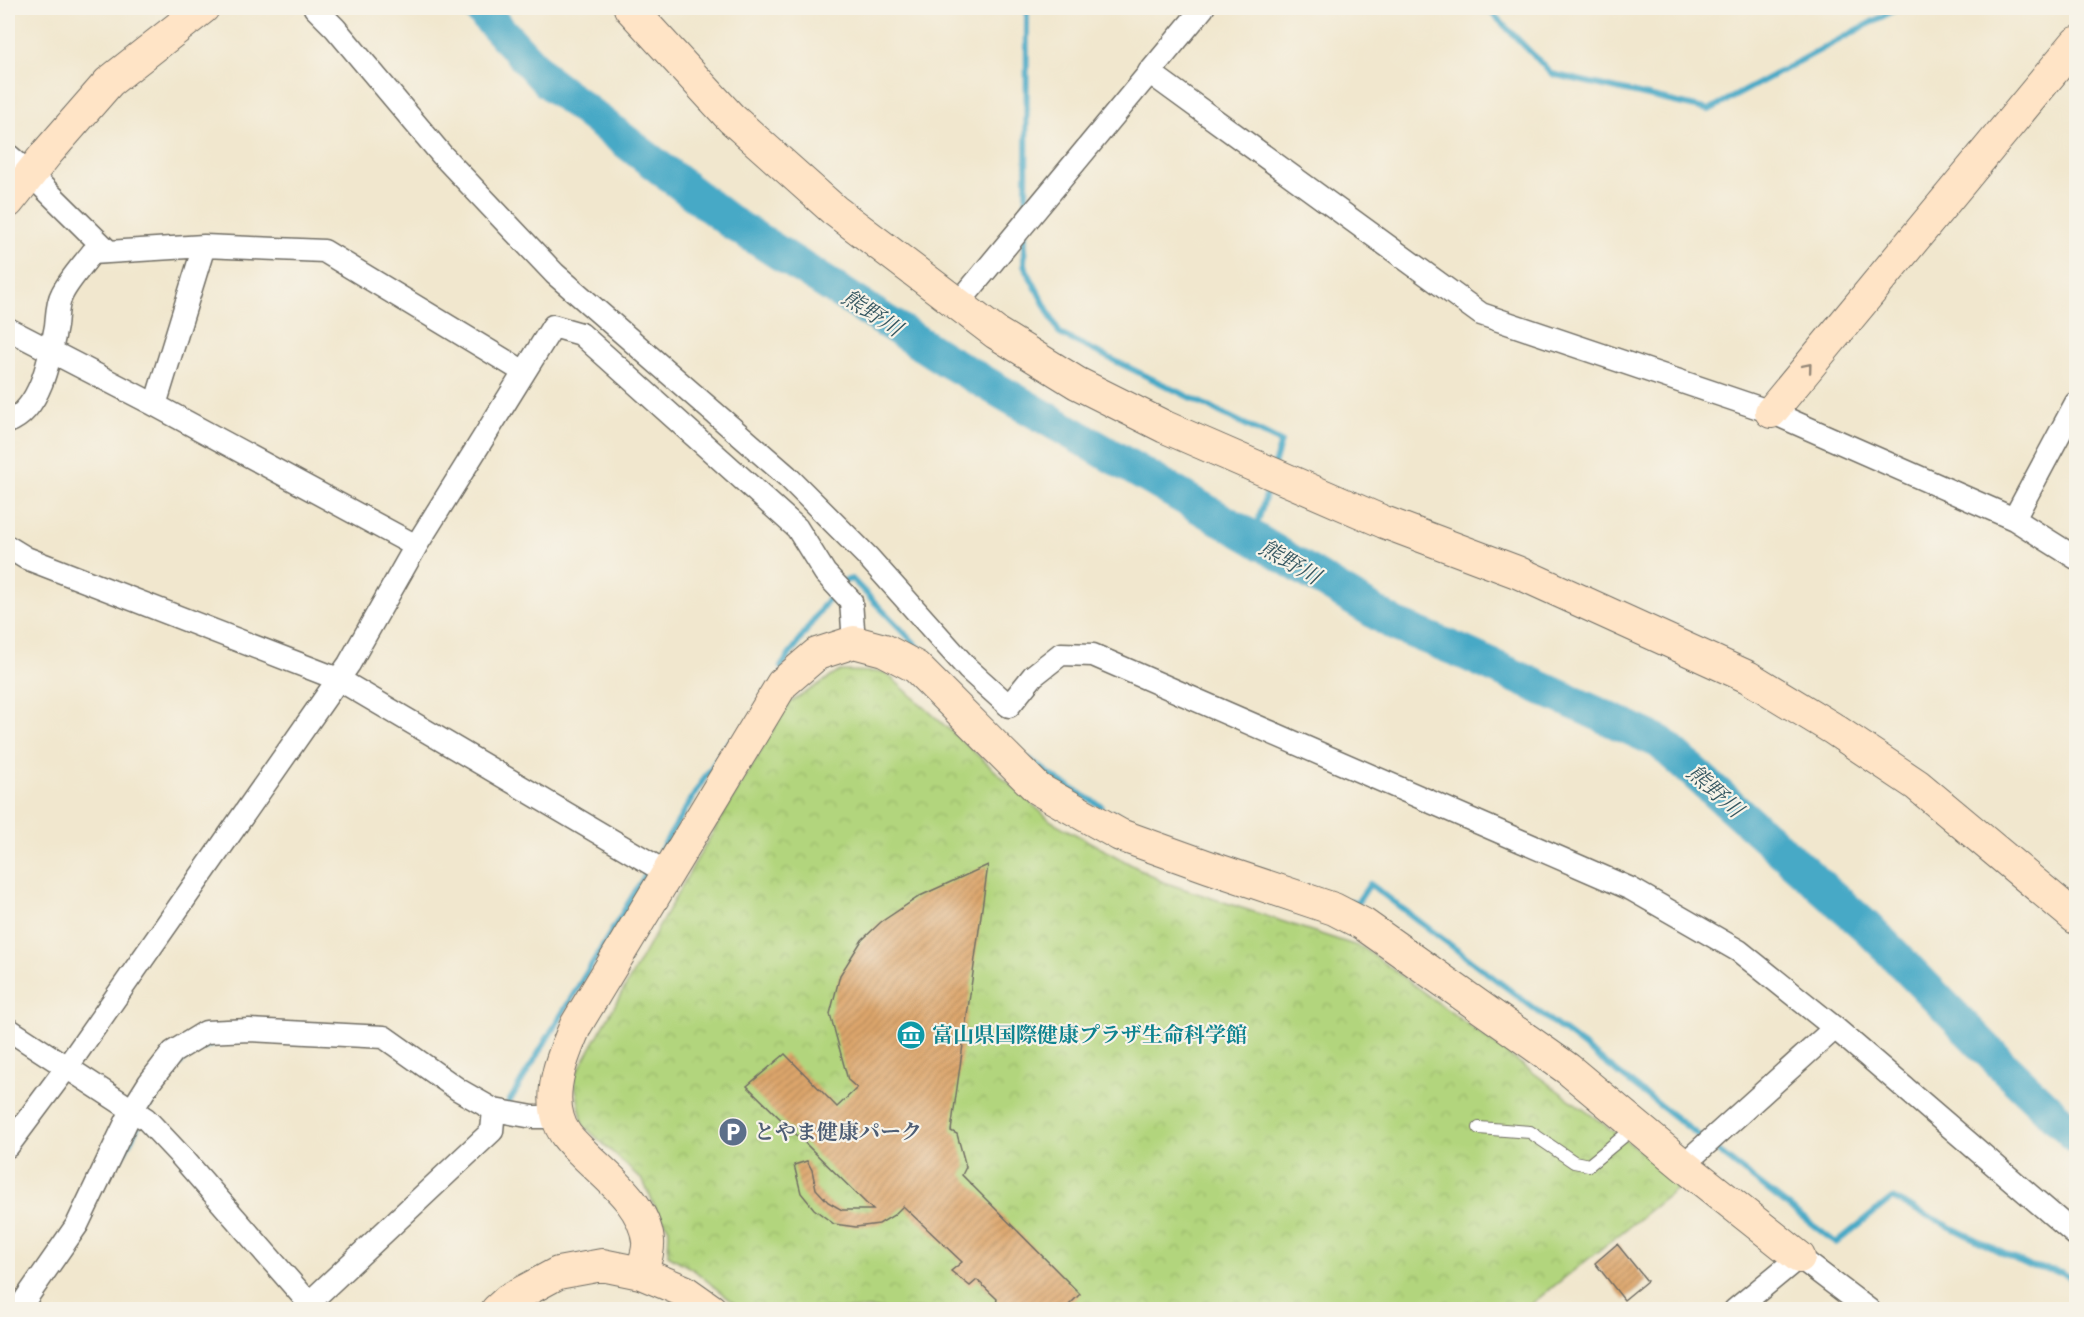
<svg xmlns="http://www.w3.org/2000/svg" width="2084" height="1317" font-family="'IM FELL Great Primer','Noto Serif JP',serif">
<defs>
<pattern id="park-crowns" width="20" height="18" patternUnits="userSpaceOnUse" patternTransform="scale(1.5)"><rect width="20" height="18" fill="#b2d57d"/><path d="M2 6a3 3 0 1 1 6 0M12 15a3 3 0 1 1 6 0" fill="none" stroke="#99b76c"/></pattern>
<pattern id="building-hatch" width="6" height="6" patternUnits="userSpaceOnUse" patternTransform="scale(1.5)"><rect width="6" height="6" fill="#dda66c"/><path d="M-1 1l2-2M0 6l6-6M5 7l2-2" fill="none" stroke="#b38759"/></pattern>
</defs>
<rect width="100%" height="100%" fill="#f7f3e8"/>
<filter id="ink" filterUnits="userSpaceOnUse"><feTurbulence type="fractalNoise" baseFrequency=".0167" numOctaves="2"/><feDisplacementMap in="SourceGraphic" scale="12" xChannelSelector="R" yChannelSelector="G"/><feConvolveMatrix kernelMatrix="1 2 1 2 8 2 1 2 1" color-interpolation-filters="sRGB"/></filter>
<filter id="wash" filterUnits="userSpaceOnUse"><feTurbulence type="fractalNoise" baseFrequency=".008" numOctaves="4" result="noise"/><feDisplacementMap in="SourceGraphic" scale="24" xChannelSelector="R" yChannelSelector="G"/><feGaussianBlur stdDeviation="1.35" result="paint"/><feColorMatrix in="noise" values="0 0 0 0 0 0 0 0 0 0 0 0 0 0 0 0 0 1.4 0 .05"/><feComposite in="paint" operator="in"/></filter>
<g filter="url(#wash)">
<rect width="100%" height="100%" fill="#f1e7ce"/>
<path fill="url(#park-crowns)" stroke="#6e8054" stroke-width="1.5" d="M 840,671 L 885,672 L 1051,821 L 1163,882 L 1363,948 L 1684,1183 L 1525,1309 L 741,1309 L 694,1270 L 668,1255 L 669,1228 L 657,1211 L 643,1181 L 583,1125 L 574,1078 L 692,868 L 789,703 Z"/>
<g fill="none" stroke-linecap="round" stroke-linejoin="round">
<path stroke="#47a9c6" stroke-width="6" d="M 1487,8 L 1552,74 L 1709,110 L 1898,8
M 1026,211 L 1027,8
M 1025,234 L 1024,265 L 1060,334 L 1281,442 L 1274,465
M 1253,538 L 1270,481
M 841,582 L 852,579 L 931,660
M 781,667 L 835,589
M 1029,759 L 1059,781 L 1101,806
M 1112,813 L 1138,825
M 655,860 L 703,780 L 729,742
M 1351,901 L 1357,903 L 1370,884 L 1577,1041 L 1703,1139
M 506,1107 L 649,869
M 145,1113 L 167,1078 L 190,1052 L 222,1041
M 1711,1146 L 1836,1243 L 1892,1198 L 2029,1266 L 2062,1272 L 2076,1283
M 121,1158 L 140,1122
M 35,1310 L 58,1272"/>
<path stroke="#47a9c6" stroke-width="34" d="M 479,8 L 547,81 L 729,221 L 946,360 L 1253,538 L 1396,625 L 1462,652 L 1660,742 L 1871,931 L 2004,1067 L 2076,1136"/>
</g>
<g id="blocks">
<path fill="url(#building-hatch)" d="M 988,865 L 951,1131 L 957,1134 L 966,1167 L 962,1175 L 1080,1294 L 1064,1310 L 995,1310 L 997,1299 L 977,1280 L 970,1286 L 951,1271 L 962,1262 L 903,1206 L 894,1215 L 879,1224 L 856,1227 L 834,1224 L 814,1209 L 801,1193 L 794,1165 L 807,1161 L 812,1170 L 816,1189 L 828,1202 L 842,1210 L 873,1210 L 747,1086 L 785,1054 L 837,1107 L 857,1088 L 848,1080 L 830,1014 L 840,975 L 862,940 L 881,922 L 920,896 Z
M 1617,1244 L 1647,1281 L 1624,1300 L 1595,1263 Z"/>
</g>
</g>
<g filter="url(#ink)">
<use href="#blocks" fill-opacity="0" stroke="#706d64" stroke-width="1.5"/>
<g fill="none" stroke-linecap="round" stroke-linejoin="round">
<g stroke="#706d64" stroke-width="14">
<path id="lane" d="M 1479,1128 L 1530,1132 L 1574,1162 L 1589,1165 L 1636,1126"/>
</g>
<g stroke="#706d64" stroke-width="25">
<path id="street" d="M 315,8 L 335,28 L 442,155 L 555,274 L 787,476 L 868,557 L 968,669 L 1009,706 L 1033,676 L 1061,654 L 1093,655 L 1631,889 L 1739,951 L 1835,1028 L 2076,1235
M 1149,72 L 1481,314 L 1771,412 L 2014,519 L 2076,558
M 8,155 L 30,174 L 109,252
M 957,305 L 1203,8
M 8,329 L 155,405 L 416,546
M 155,405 L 204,246 L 324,251 L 524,372
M 8,422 C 41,410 50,357 56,326 C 57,317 57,303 62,294 C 69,280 82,266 92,253 L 204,246
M 2014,519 L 2076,403
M 8,547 L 26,558 L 338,679 L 667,873
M 8,1029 L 146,1119 L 180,1155 L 315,1310
M 8,1146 L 67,1067 L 349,664 L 416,546 L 553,326 L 581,334 L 797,528 L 825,573 L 851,601 L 854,642
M 1683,1165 L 1835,1028
M 309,1303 L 492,1131 L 494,1110 L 533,1117 L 557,1117
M 18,1310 L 77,1225 L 132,1110 L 149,1083 L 173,1052 L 206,1032 L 249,1030 L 384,1037 L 459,1090 L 494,1110
M 1735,1310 L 1799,1257 L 1869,1310"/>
</g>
<g stroke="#706d64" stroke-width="34">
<path id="secondary" d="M 630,8 L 731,118 L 834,210 L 996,333 L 1077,383 L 1165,427 L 1384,522 L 1517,572 L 1748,677 L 1832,728 L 1917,785 L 2076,918
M 8,202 L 47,153 L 109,82 L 203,8
M 1771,412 L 2076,43
M 641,1273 C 644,1263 649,1252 648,1241 C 644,1204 609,1179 584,1154 C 573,1143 562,1134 558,1118 C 549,1087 564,1053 576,1025 L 782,684 L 817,654 L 854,642 L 884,650 L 916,667 L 1038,789 L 1120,835 L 1209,867 L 1334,909 L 1363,924 L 1568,1069 L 1683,1165 L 1799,1257
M 497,1310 L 508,1300 L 558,1273 L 602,1265 L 641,1273 L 684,1291 L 711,1310"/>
</g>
<use href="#lane" stroke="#fff" stroke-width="12"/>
<use href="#street" stroke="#fff" stroke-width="22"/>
<use href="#secondary" stroke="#ffe4c6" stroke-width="32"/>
</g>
<defs><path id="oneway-chevron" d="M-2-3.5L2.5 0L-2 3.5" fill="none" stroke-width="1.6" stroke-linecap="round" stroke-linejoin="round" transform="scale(1.5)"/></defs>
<use stroke="#958878" href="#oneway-chevron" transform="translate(1808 367) rotate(-50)"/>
</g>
<defs>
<g id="museum-disc" transform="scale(1.5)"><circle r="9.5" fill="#0f9aa8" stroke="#f7f3e8"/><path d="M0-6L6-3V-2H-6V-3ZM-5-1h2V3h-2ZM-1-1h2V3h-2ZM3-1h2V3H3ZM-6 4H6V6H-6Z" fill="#fff"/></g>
<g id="parking-disc" transform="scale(1.5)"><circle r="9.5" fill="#5c6f8a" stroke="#f7f3e8"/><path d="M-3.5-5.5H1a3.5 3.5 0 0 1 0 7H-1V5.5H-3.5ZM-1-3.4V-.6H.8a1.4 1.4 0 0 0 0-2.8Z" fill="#fff"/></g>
</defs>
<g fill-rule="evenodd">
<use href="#museum-disc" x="911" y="1035"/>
<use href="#parking-disc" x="733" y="1132"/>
</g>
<g text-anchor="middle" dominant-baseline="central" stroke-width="4.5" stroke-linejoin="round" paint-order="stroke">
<g font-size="21" font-weight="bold" fill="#0d838f" stroke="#f7f3e8" text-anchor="start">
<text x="932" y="1035">富山県国際健康プラザ生命科学館</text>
</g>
<g font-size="21" font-weight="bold" fill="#4e5e75" stroke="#f7f3e8" text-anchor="start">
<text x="754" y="1132">とやま健康パーク</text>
</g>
<g font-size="22" font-style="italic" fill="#355761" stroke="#f7f3e8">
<text transform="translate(872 313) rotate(33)">熊野川</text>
<text transform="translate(1290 562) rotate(30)">熊野川</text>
<text transform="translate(1715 791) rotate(42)">熊野川</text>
</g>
</g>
<rect width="2084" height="1317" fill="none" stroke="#f7f3e8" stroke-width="30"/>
</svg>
